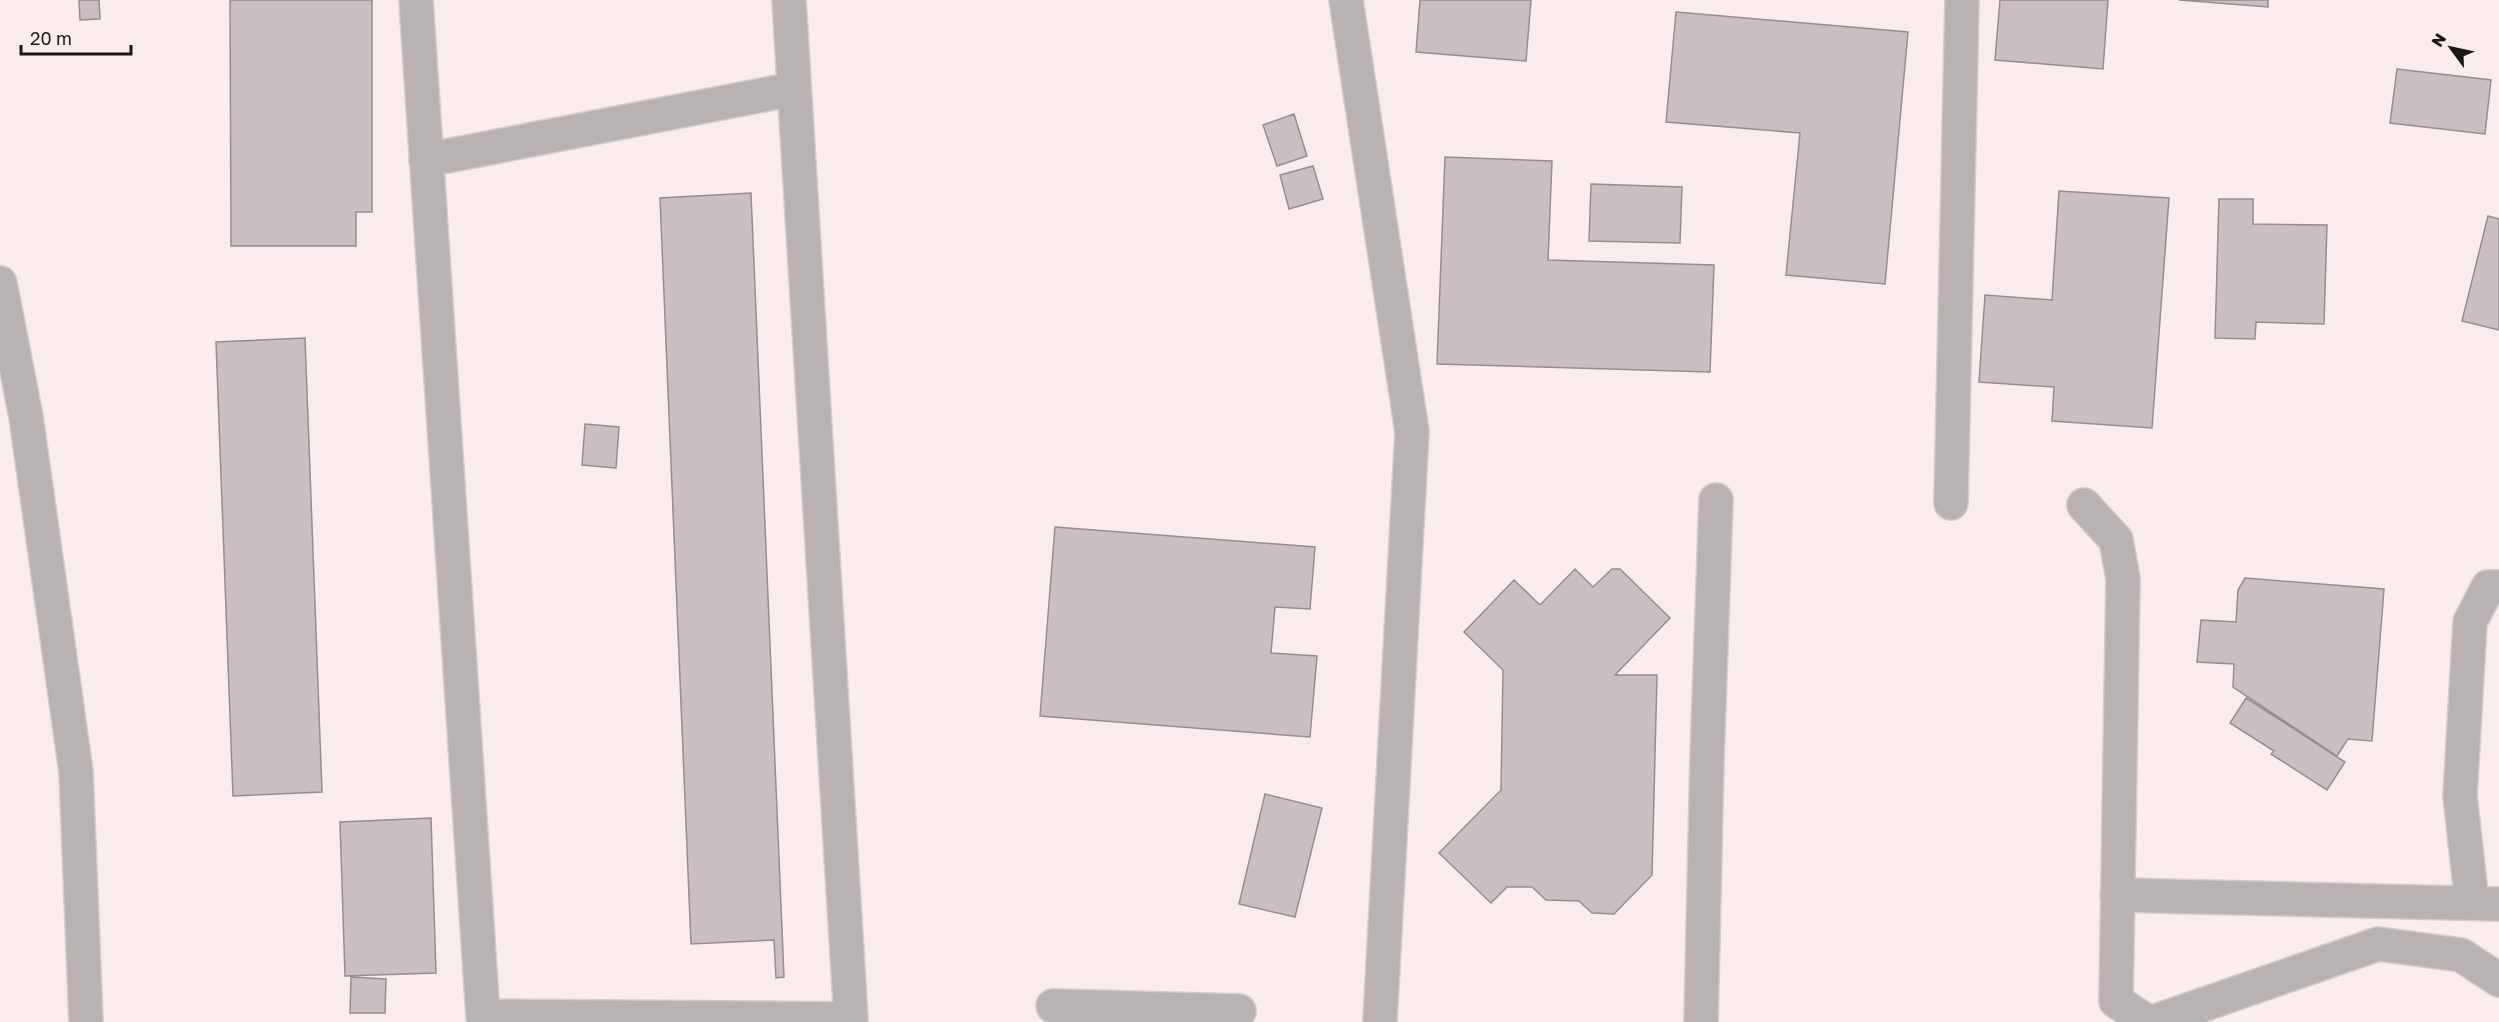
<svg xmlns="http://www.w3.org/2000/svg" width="2499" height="1022" font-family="'Golos Text',sans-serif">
<rect width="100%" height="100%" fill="#f8eced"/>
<path fill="#c9bfc3" stroke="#978d91" stroke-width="1.5" d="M 79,0 L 99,0 L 100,19 L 80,20 Z
M 230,0 L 372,0 L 372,212 L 356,212 L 356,246 L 231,246 Z
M 1420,0 L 1531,0 L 1526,61 L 1416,52 Z
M 2000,0 L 2108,0 L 2103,69 L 1995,60 Z
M 2179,0 L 2268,0 L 2268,7 Z
M 1676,12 L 1908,32 L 1885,284 L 1786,275 L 1800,133 L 1666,122 Z
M 2397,69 L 2491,80 L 2485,134 L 2390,123 Z
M 1294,114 L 1307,156 L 1277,166 L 1263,125 Z
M 1445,157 L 1552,161 L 1548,260 L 1714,265 L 1710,372 L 1437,364 Z
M 1313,166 L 1323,199 L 1289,209 L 1280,175 Z
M 1591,184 L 1682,187 L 1680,243 L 1589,241 Z
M 2059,191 L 2169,198 L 2152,428 L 2052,421 L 2054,387 L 1979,382 L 1985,295 L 2052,300 Z
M 751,193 L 784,977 L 776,978 L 774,940 L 691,944 L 660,198 Z
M 2219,199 L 2253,199 L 2253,224 L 2327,225 L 2324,324 L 2256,322 L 2255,339 L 2215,338 Z
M 2488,216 L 2499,219 L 2499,330 L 2462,321 Z
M 305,338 L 322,792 L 233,796 L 216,342 Z
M 585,424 L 619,427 L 616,468 L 582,465 Z
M 1055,527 L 1315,547 L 1310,609 L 1275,607 L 1271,653 L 1317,656 L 1310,737 L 1040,716 Z
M 1575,569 L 1593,587 L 1612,569 L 1620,569 L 1670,618 L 1615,675 L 1657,675 L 1652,875 L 1614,914 L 1592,913 L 1579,901 L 1546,900 L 1532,887 L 1507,887 L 1491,903 L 1439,853 L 1501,790 L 1503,670 L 1464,632 L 1514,580 L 1540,605 Z
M 2245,578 L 2384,589 L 2372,741 L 2348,739 L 2337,756 L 2233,687 L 2234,664 L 2197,662 L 2201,620 L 2236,622 L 2238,590 Z
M 2246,698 L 2345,762 L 2327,790 L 2271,754 L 2274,751 L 2230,723 Z
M 1265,794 L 1322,808 L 1295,917 L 1239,904 Z
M 431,818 L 436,973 L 345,976 L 340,822 Z
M 351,977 L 386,979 L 385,1013 L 350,1013 Z"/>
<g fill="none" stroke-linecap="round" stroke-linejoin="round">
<g stroke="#d5cacb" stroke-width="36">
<path id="minor" d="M 416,0 L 483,1016 L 851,1019 L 789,0
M 1346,0 L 1412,432 L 1380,1021
M 426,160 L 794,89
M 0,283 L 26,417 L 76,772 L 86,1022
M 1951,503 L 1962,0
M 2084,505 L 2116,540 L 2123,579 L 2116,1001 L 2148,1022
M 2117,895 L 2499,904
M 2472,903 L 2460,796 L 2470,622 L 2488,587 L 2499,587
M 1053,1006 L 1239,1011
M 1701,1022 L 1707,759 L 1716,500
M 2153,1022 L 2378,944 L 2461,955 L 2499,980"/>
</g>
<use href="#minor" stroke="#b8b3b2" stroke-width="33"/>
</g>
<g transform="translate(2451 48) rotate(303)" stroke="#f8eced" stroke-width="4.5" paint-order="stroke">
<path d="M0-4.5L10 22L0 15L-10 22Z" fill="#1c1818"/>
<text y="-9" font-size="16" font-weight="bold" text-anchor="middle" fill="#1c1818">N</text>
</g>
<path d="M21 45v9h110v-9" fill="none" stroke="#1c1818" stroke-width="3"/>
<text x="30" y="45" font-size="18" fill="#1c1818" stroke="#f8eced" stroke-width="4.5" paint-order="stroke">20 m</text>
</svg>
